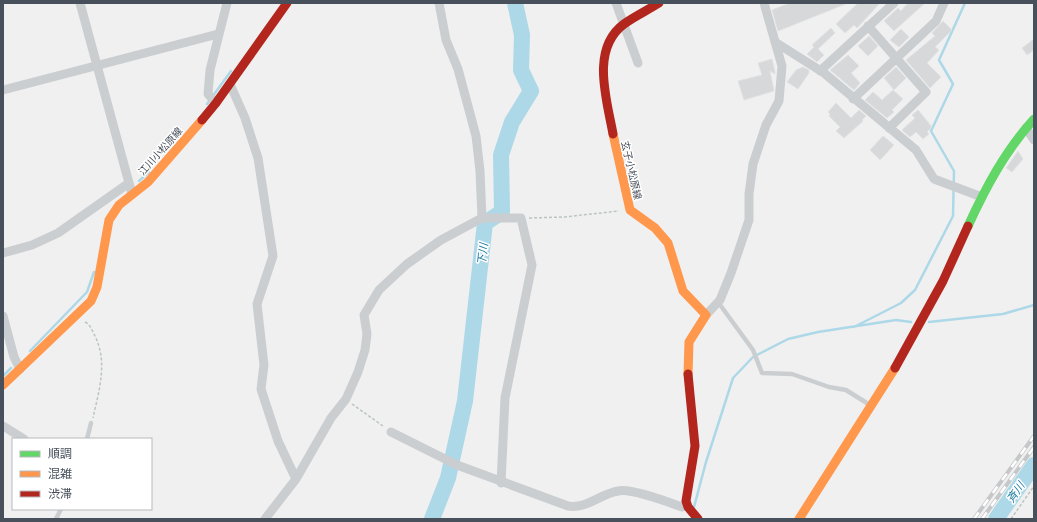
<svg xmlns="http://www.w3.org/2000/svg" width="1037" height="522" font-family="Barlow,'Noto Sans JP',sans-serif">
<rect width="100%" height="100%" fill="#f0f0f0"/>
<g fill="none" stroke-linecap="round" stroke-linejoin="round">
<path stroke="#add8e8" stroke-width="2.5" d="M 207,104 L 231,71
M 139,181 L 149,172
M 929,322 L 1003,314 L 1034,305
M 854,327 L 901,303 L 915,290 L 953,216 L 954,171 L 931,131 L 953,84 L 939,60 L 965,3
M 30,351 L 87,292 L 94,272
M 3,376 L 11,368
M 694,507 L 706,462 L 733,378 L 753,357 L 788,339 L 818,332 L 896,320 L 911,322"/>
<path stroke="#add8e8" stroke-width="16" d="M 432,519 L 448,478 L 465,401 L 485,223 L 502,212 L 501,155 L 512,122 L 531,91 L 521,70 L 522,35 L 515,3
M 996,519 L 1034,465"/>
</g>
<path fill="#d7d8da" stroke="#e1e2e3" d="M 790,3 L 848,3 L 778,31 L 772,10 Z
M 858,3 L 880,3 L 857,28 L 854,25 L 845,33 L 836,24 Z
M 908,3 L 925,3 L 894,31 L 884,21 L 898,8 L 901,11 Z
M 943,21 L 952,30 L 935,47 L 939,50 L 927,63 L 941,77 L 930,88 L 906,60 L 935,36 L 932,33 Z
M 831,28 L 835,33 L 818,49 L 824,55 L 817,62 L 807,54 L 814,47 L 812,45 Z
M 901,29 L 909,37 L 899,47 L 890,40 Z
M 869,36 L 878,46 L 868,56 L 858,46 Z
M 1034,39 L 1034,50 L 1027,55 L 1022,48 Z
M 848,55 L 859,66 L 851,73 L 860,83 L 854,90 L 830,70 Z
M 772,59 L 775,72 L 775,74 L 770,71 L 774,91 L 744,100 L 738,81 L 762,75 L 758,63 Z
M 803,67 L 809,70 L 809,73 L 798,89 L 787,82 L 796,70 Z
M 896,67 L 906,78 L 894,90 L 884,78 Z
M 893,90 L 903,99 L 892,110 L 894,112 L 887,118 L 865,100 L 873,92 L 882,100 Z
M 836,103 L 851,118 L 859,110 L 866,116 L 862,120 L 863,121 L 844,138 L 836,131 L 840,127 L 829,116 L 830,114 L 828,112 Z
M 918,110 L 932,127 L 927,132 L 929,134 L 923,139 L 916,132 L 910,137 L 902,130 L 915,118 L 912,115 Z
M 883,136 L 894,145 L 880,160 L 870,150 Z
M 1018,151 L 1023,159 L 1012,172 L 1006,168 Z"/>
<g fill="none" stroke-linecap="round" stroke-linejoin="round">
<path stroke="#bac4c1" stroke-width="1.5" stroke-dasharray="3 2" stroke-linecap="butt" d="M 529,218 L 564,217 L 619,211
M 85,322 C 91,325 92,331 95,336 C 108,363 99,390 93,418
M 352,404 L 383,426
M 1011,519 L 1034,486"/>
<path stroke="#cbced0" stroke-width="4.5" d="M 718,302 L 753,350 L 762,373 L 792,374 L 829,387 L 846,390 L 870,405
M 87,439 L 91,423
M 56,519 L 61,509"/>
<path stroke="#cbced0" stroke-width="9" d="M 80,3 L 132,194
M 439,3 L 446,40 L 458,69 L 476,136 L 480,171 L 482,218
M 616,3 L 638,63
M 868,26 L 926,92 L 889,128
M 775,42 L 824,73 L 916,150 L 934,179 L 982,197
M 820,71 L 894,3
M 230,84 L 245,118 L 258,158 L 273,256 L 257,304 L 264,365 L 261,389 L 278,441 L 296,479
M 3,90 L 218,34
M 853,99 L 936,21 L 944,3
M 216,103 L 208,94 L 210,70 L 227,3
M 1026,128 L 1034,140
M 3,253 L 32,245 L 58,233 L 129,183
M 706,315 L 720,300 L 731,273 L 749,220 L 749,194 L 753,164 L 766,125 L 779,101 L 782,66 L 764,3
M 3,316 L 14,357 L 20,369
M 3,426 L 24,439
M 391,432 L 457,465 L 568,506 C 587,509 600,494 618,491 C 631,488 668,502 682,507 L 687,505
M 265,519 L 296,479 L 331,418 L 346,399 L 358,372 L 365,350 L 367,334 L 364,315 L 379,290 L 407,264 L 441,240 L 482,218 L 521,218 L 532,265 L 505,398 L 501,483"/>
<path stroke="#63d668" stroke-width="9" d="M 968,226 C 986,187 1005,151 1034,119"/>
<path stroke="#ff974d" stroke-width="9" d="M 613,134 L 630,210 L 655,228 L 668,243 L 683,291 L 706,315 L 689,342 L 688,374
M 3,385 L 91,301 L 97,287 L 109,220 L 119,205 L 148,182 L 202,120
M 799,519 L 895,368"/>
<path stroke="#b3261e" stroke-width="9" d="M 202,120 L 216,103 L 287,3
M 613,134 C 607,100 590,49 624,24 C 635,16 648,10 659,3
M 895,368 L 943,281 L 968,226
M 688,374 L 695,446 L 686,501 L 688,507 L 698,519"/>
<g stroke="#c6c7c9" stroke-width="4">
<path id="rail" d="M 974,519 L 1034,436
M 982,519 L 1034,447"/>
</g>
<use href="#rail" stroke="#fff" stroke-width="2.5" stroke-dasharray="8" stroke-linecap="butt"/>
</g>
<g text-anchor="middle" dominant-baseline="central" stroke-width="3" stroke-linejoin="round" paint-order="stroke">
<g font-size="10" fill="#48505b" stroke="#fff">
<text transform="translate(160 151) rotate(-48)">江川小松原線</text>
<text transform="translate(632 170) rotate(77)">玄子小松原線</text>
</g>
<g font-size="11" font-style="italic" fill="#17789f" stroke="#fff">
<text transform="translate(482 254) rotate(-84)">下川</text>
<text transform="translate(1015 492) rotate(-55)">斉川</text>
</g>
</g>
<rect width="1037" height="522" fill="none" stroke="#48505b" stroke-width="8"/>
<rect x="12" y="438" width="140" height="72" fill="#ffffff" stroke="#b6b9bd"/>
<rect x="20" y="451" width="20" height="6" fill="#63d668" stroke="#b6b9bd"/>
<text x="48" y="458" font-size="12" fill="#48505b">順調</text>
<rect x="20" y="471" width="20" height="6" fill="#ff974d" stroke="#b6b9bd"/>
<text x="48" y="478" font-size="12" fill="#48505b">混雑</text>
<rect x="20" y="491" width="20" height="6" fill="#b3261e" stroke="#b6b9bd"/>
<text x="48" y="498" font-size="12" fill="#48505b">渋滞</text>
</svg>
